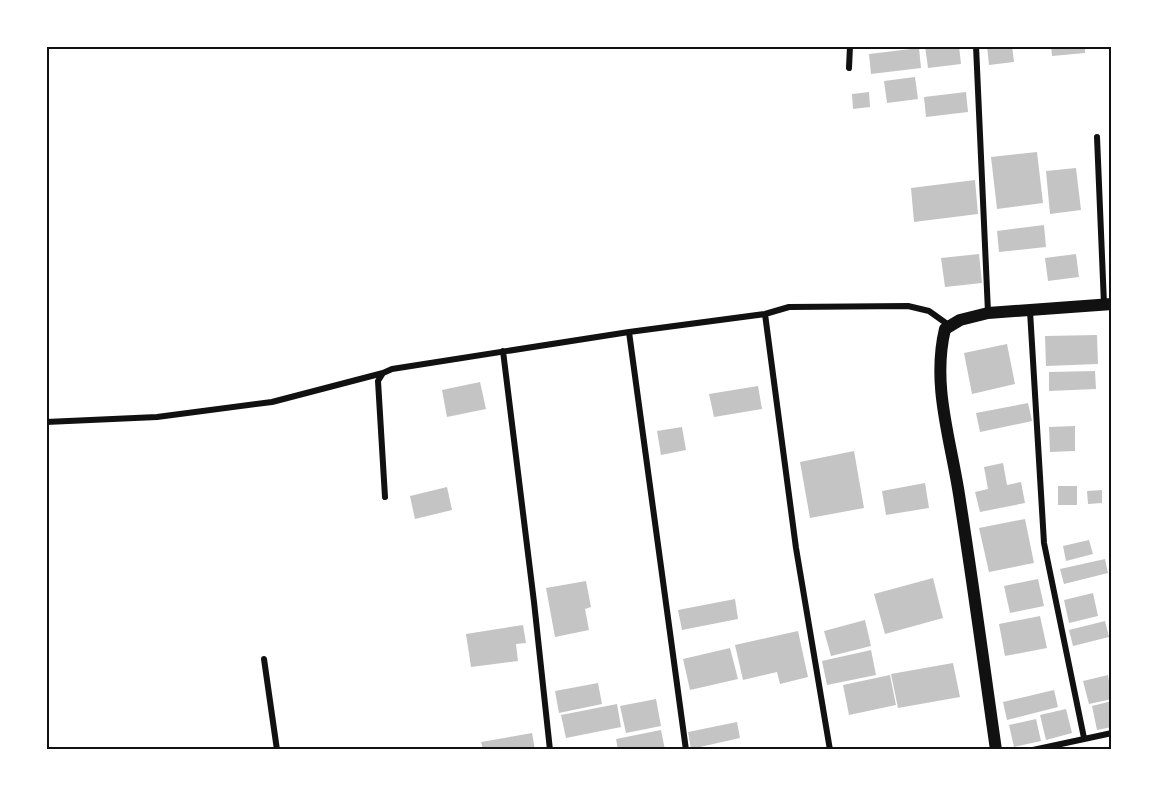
<svg xmlns="http://www.w3.org/2000/svg" width="1158" height="796" font-family="Signika,sans-serif">
<rect width="100%" height="100%" fill="#fff"/>
<path fill="#c4c4c4" d="M 925,46 L 959,46 L 961,64 L 928,68 Z
M 987,46 L 1012,46 L 1014,62 L 989,65 Z
M 1051,46 L 1085,46 L 1085,53 L 1052,56 Z
M 919,48 L 921,68 L 871,74 L 869,54 Z
M 915,77 L 918,99 L 887,103 L 884,81 Z
M 869,92 L 870,107 L 853,109 L 852,94 Z
M 966,92 L 968,112 L 926,117 L 924,97 Z
M 1037,152 L 1043,203 L 997,209 L 991,157 Z
M 1076,168 L 1081,210 L 1050,214 L 1046,171 Z
M 975,180 L 978,214 L 914,222 L 911,188 Z
M 1044,225 L 1046,247 L 999,252 L 997,231 Z
M 979,254 L 982,283 L 945,287 L 941,258 Z
M 1076,254 L 1079,277 L 1048,281 L 1045,258 Z
M 1097,335 L 1098,364 L 1046,366 L 1045,336 Z
M 1007,344 L 1015,384 L 972,394 L 964,353 Z
M 1095,371 L 1096,389 L 1049,391 L 1049,372 Z
M 480,382 L 486,409 L 447,417 L 442,390 Z
M 758,386 L 762,409 L 714,417 L 709,394 Z
M 1028,403 L 1032,421 L 980,432 L 976,413 Z
M 1075,426 L 1075,451 L 1050,452 L 1049,427 Z
M 682,427 L 686,450 L 661,455 L 657,431 Z
M 854,451 L 864,508 L 810,518 L 800,462 Z
M 1003,463 L 1007,485 L 1021,482 L 1025,503 L 980,512 L 975,492 L 988,489 L 984,467 Z
M 925,483 L 929,508 L 886,515 L 882,491 Z
M 1058,486 L 1077,486 L 1077,505 L 1058,505 Z
M 447,487 L 452,510 L 415,519 L 410,496 Z
M 1102,490 L 1102,503 L 1088,504 L 1087,491 Z
M 1025,519 L 1034,563 L 989,572 L 979,528 Z
M 1089,540 L 1093,554 L 1066,561 L 1063,546 Z
M 1105,559 L 1108,573 L 1064,584 L 1060,569 Z
M 933,578 L 943,618 L 885,634 L 874,594 Z
M 1038,579 L 1044,606 L 1010,613 L 1004,586 Z
M 586,581 L 591,607 L 585,609 L 589,630 L 555,637 L 546,588 Z
M 1093,593 L 1098,616 L 1069,623 L 1064,600 Z
M 735,599 L 738,619 L 682,630 L 678,610 Z
M 1040,616 L 1047,648 L 1005,656 L 999,624 Z
M 865,620 L 871,646 L 831,656 L 824,631 Z
M 1105,621 L 1109,637 L 1073,646 L 1069,630 Z
M 523,625 L 526,643 L 516,644 L 518,661 L 471,667 L 466,634 Z
M 798,631 L 808,677 L 780,684 L 777,672 L 743,680 L 735,645 Z
M 730,648 L 738,679 L 690,690 L 683,659 Z
M 871,650 L 876,675 L 827,685 L 822,661 Z
M 953,663 L 960,697 L 898,708 L 891,674 Z
M 890,675 L 896,705 L 849,715 L 843,685 Z
M 1108,675 L 1112,699 L 1089,704 L 1083,681 Z
M 598,683 L 602,704 L 559,713 L 555,691 Z
M 1054,690 L 1058,707 L 1007,720 L 1003,702 Z
M 656,699 L 661,726 L 626,733 L 620,706 Z
M 1112,701 L 1112,727 L 1097,730 L 1092,706 Z
M 617,704 L 621,727 L 566,738 L 561,715 Z
M 1066,709 L 1072,733 L 1046,740 L 1040,715 Z
M 1036,719 L 1041,741 L 1014,747 L 1009,725 Z
M 737,722 L 740,738 L 691,749 L 688,732 Z
M 661,730 L 665,750 L 618,750 L 616,739 Z
M 532,733 L 535,750 L 483,750 L 481,742 Z"/>
<g fill="none" stroke-linecap="round" stroke-linejoin="round">
<path stroke="#111" stroke-width="6" d="M 976,46 L 988,312
M 849,68 L 850,46
M 1097,137 L 1104,304
M 1030,311 L 1044,543 L 1084,738
M 765,314 L 796,548 L 830,750
M 629,332 L 686,750
M 503,351 L 534,602 L 550,750
M 46,422 L 157,417 L 272,402 L 383,373
M 385,497 L 378,381 L 383,373 L 392,369 L 629,332 L 765,314 L 789,307 L 908,306 L 929,311 L 950,326
M 264,659 L 277,750
M 1033,750 L 1112,733"/>
<path stroke="#111" stroke-width="12" d="M 996,750 C 984,666 973,583 960,501 C 952,443 931,387 945,329 L 960,320 L 988,313 L 1112,304"/>
</g>
<rect width="1158" height="796" fill="none" stroke="#ffffff" stroke-width="96"/>
<rect x="48" y="48" width="1062" height="700" fill="none" stroke="#111" stroke-width="2"/>
</svg>
